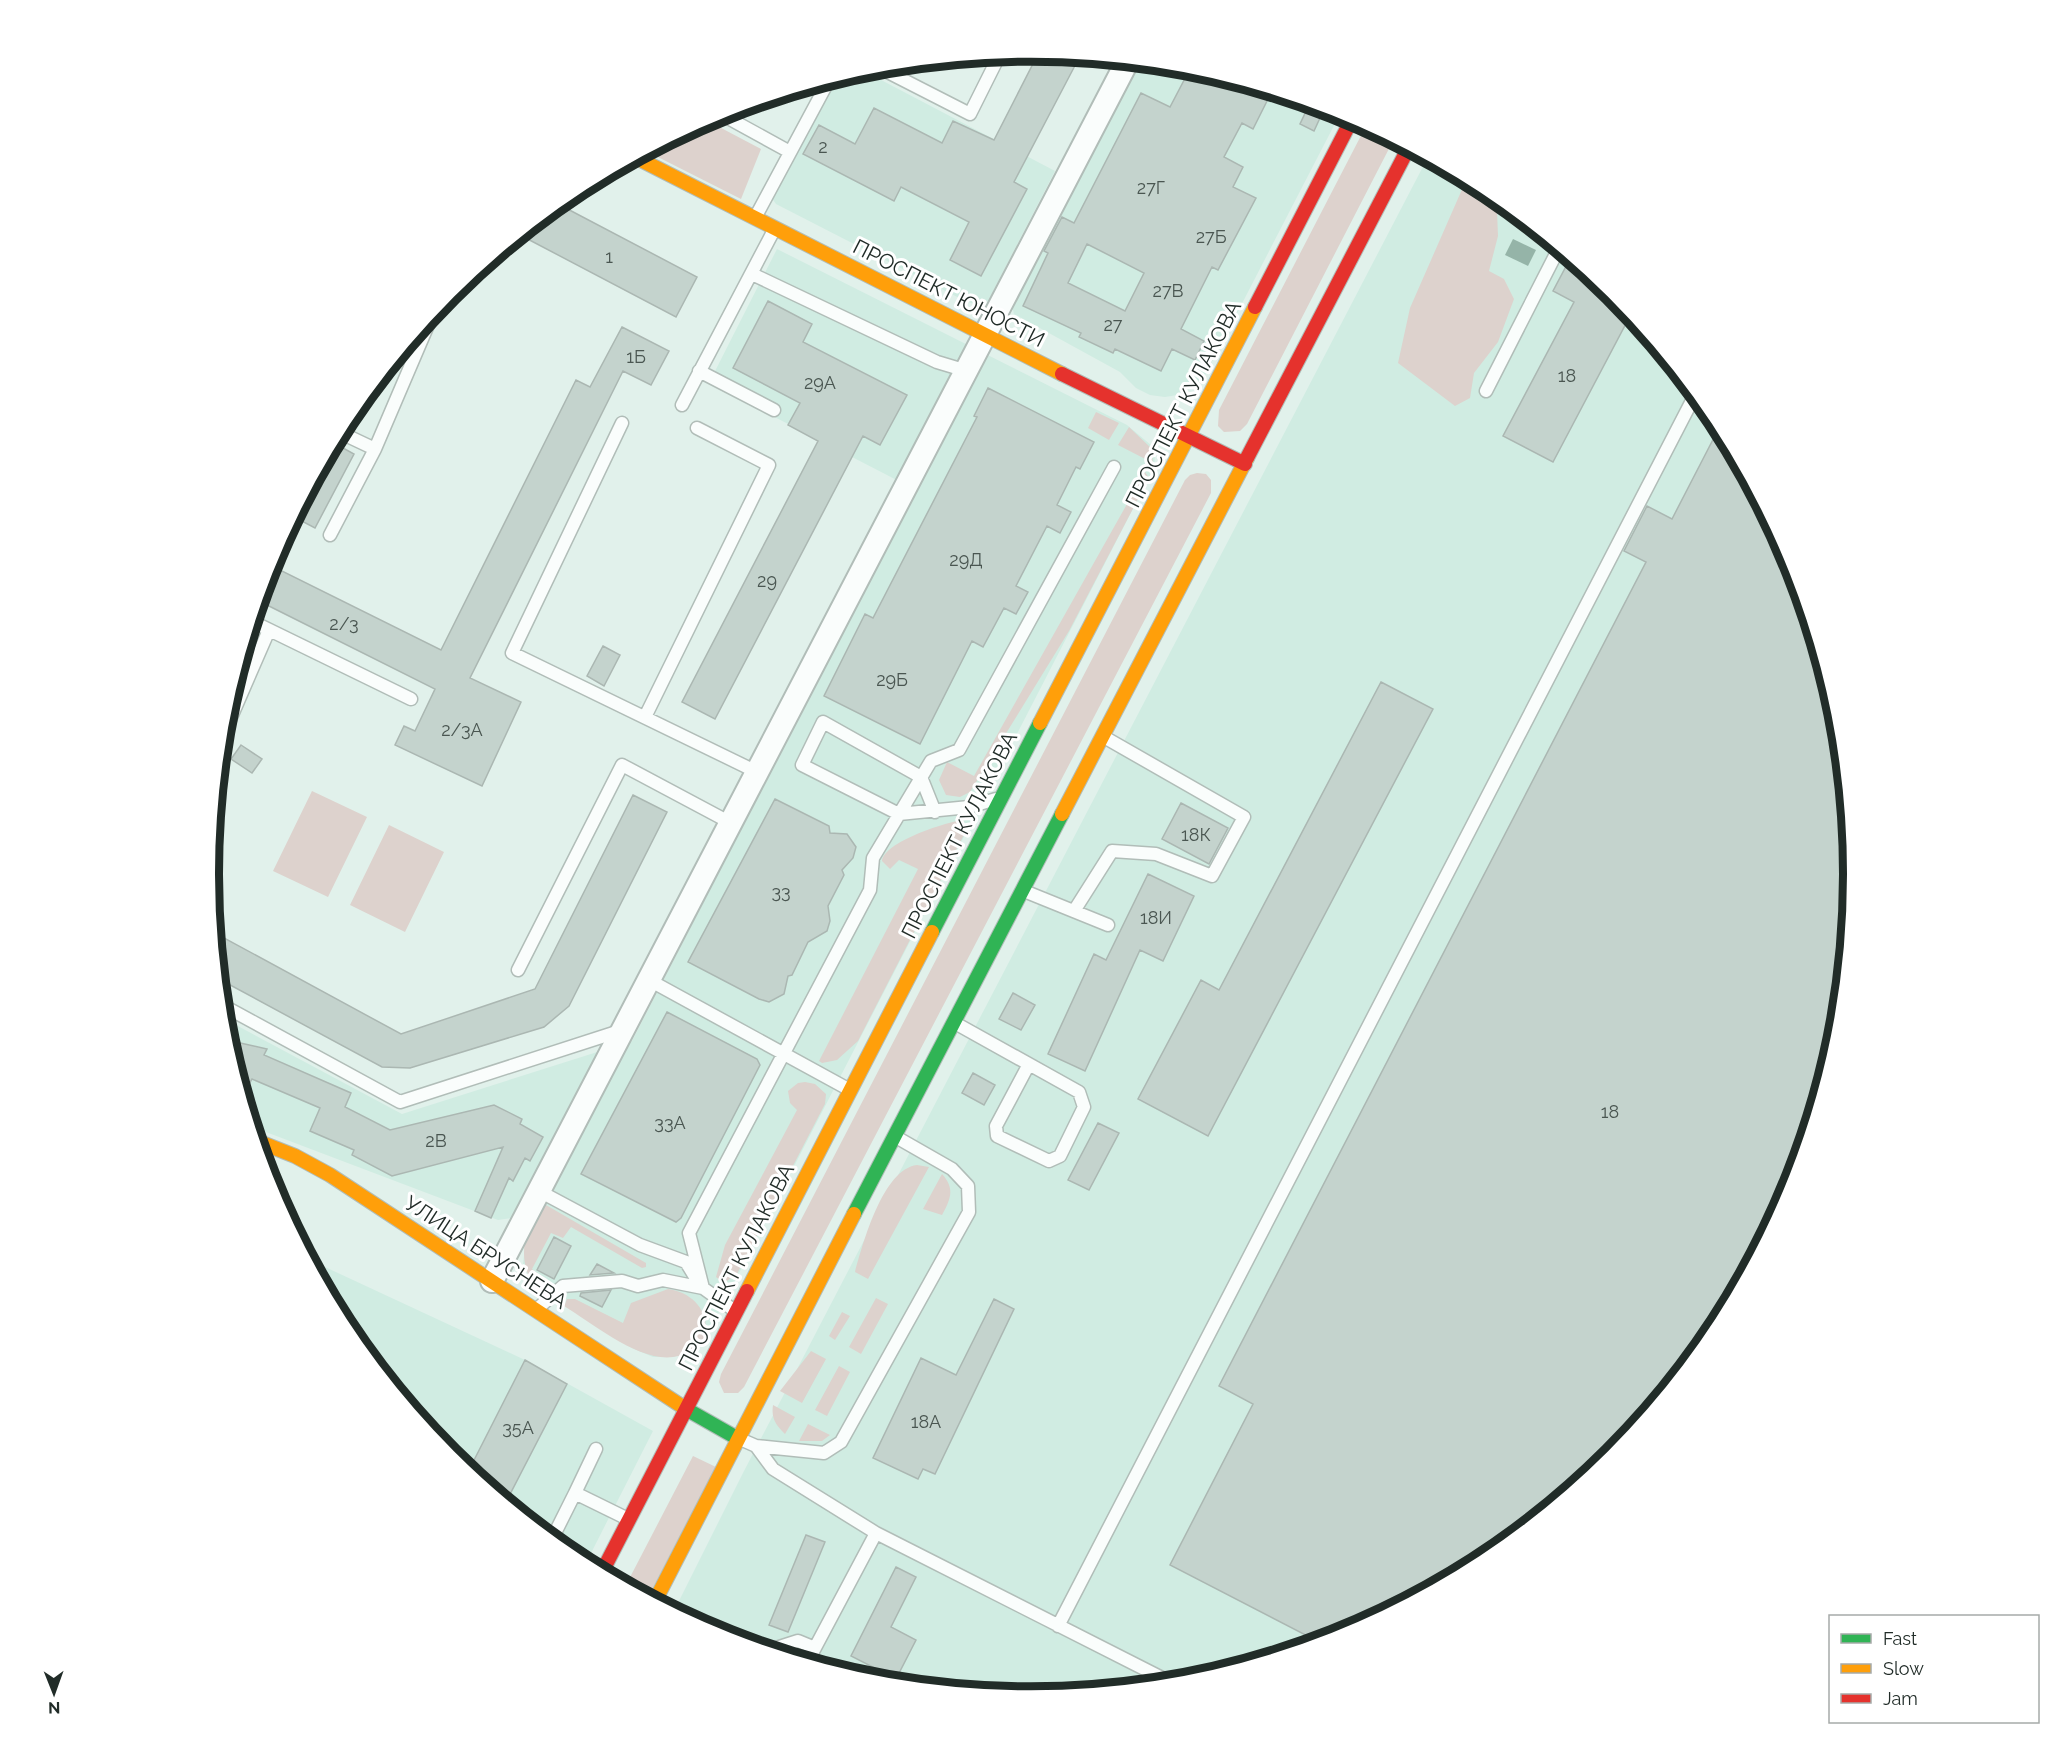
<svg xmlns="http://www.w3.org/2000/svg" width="2063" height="1747" font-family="Raleway,sans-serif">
<rect width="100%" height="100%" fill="#e1f1eb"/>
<path fill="#d0ece2" d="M 1136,61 L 1192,67 L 1341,112 L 1203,379 L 1183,394 L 1165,397 L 1150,395 L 1136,388 L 1120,372 L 1014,314 L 1012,306 Z
M 862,70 L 1055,171 L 988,301 L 980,305 L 967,302 L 776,204 L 771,197 L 834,78 Z
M 1428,157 L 1489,190 L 1613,292 L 1716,417 L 1792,559 L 1838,713 L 1854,874 L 1838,1034 L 1791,1189 L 1715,1331 L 1613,1455 L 1488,1558 L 1346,1634 L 1192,1680 L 1031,1696 L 871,1680 L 716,1633 L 674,1611 L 744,1471 Z
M 777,249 L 1127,425 L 1151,445 L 1155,455 L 1154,468 L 703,1343 L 674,1357 L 653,1357 L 632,1348 L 533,1284 L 523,1264 L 526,1240 L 518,1213 L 512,1218 L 498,1220 L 253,1127 L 225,1034 L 223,1018 L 402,1114 L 632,1041 L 916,490 L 709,383 Z
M 310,1260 L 525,1360 L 653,1431 L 586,1563 L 574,1557 L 450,1455 L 347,1330 Z"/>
<path fill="#ddd2cd" d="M 706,120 L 761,149 L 741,199 L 646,151 Z
M 1367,124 L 1394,139 L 1247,424 L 1240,431 L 1224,432 L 1218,426 L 1219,410 Z
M 1467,178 L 1502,201 L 1497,211 L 1498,236 L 1489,271 L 1504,279 L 1514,299 L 1498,342 L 1474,373 L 1470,398 L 1455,406 L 1398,363 L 1410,308 Z
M 1096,412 L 1119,423 L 1109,440 L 1088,428 Z
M 1129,427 L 1151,448 L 1153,463 L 1118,445 Z
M 1145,472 L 1149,478 L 1069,631 L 970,792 L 960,797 L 946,795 L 939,780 L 947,762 L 974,776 Z
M 1197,473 L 1206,474 L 1211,480 L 1211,493 L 744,1387 L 738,1393 L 724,1393 L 719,1382 L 721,1374 L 1185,480 L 1190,475 Z
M 312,791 L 367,817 L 328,897 L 273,871 Z
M 962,820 L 968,827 L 858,1041 L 837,1060 L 822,1063 L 819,1061 L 918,869 L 899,860 L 890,869 L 882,861 C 884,842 944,823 962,820 Z
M 389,825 L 444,852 L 405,932 L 350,905 Z
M 805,1082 L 815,1084 L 826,1094 L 825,1104 L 737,1274 L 724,1283 L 716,1277 L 725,1245 L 797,1110 L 790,1103 L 788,1091 L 798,1083 Z
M 917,1165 L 929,1167 L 868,1279 L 855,1272 C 863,1243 883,1169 917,1165 Z
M 942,1174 C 955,1188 951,1199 942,1215 L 923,1209 Z
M 546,1205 L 646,1263 L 646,1267 L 642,1268 L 571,1227 L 563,1238 L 551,1233 L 532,1269 L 549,1282 L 540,1291 C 515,1269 521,1224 546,1205 Z
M 668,1289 C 696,1293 713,1316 703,1343 C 694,1349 684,1356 673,1357 C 639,1362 592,1323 564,1306 L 567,1299 L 575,1299 L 623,1323 L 631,1303 Z
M 876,1298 L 888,1304 L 861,1354 L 849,1347 Z
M 842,1312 L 850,1316 L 835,1340 L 829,1336 Z
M 811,1351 L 826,1359 L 802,1403 L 780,1391 Z
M 839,1366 L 850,1372 L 827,1416 L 815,1410 Z
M 773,1405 L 795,1417 L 785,1434 C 776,1425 771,1419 773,1405 Z
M 808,1424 L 830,1435 L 822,1441 L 799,1441 Z
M 693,1456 L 716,1467 L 648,1597 L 626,1585 Z"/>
<path fill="#95b4a8" d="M 1513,239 L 1536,250 L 1528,266 L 1505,255 Z"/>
<path fill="#c4d3cd" stroke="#abb7b2" stroke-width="1.5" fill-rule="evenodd" d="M 1039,52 L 1080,56 L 1014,182 L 1027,189 L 981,276 L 950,260 L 969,222 L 901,187 L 894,201 L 803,154 L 819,125 L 855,144 L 874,108 L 942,143 L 953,121 L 994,140 Z
M 1191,67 L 1272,91 L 1253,129 L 1242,123 L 1224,157 L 1243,167 L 1233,187 L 1256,198 L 1218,270 L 1212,267 L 1181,329 L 1204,341 L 1195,360 L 1172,349 L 1161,371 L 1115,349 L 1113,353 L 1079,337 L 1081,333 L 1023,306 L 1048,253 L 1044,251 L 1062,217 L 1074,223 L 1141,93 L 1170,107 ZM 1087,244 L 1144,273 L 1125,311 L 1068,283 Z
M 1310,103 L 1325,107 L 1314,131 L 1300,124 Z
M 558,204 L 697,277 L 676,317 L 520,235 Z
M 1571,257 L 1613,292 L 1631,314 L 1553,462 L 1503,436 L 1574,302 L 1553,291 Z
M 768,301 L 812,324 L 803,342 L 907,395 L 880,445 L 863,436 L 715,719 L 682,702 L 818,441 L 788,425 L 800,403 L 733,368 Z
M 622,327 L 669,351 L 651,385 L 623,371 L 470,678 L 521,702 L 482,786 L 395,745 L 404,726 L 415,731 L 435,689 L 259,601 L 270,565 L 441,650 L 576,380 L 590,387 Z
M 988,388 L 1094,442 L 1080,469 L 1076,467 L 1057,505 L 1071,512 L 1060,533 L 1047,526 L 1016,586 L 1028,592 L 1016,614 L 1004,608 L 983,647 L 972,641 L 920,744 L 824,696 L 865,614 L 873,618 L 977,417 L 974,416 Z
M 1720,426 L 1792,559 L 1838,713 L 1854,874 L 1838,1034 L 1791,1189 L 1715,1331 L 1613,1455 L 1488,1558 L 1346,1634 L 1319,1642 L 1170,1565 L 1253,1404 L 1219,1386 L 1646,562 L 1624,551 L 1647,506 L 1672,519 Z
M 334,443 L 354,454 L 315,528 L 294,517 Z
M 603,646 L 620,655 L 604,686 L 587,676 Z
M 1381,682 L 1433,709 L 1208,1136 L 1138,1099 L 1201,980 L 1219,990 Z
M 241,745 L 262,759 L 252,773 L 231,759 Z
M 633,795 L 667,812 L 569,1006 L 544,1027 L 410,1068 L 382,1067 L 219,979 L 215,933 L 401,1034 L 535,989 Z
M 775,799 L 829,826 L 830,833 L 847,834 L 856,847 L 853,858 L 842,870 L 844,875 L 828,906 L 830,921 L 827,931 L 808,942 L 792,975 L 788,976 L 784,994 L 769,1002 L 759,999 L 688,962 Z
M 1181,803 L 1228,828 L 1209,864 L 1162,839 Z
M 1148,874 L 1194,896 L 1163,961 L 1140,950 L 1085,1071 L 1048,1054 L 1094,954 L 1106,960 Z
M 1013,993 L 1035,1005 L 1021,1030 L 999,1019 Z
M 667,1012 L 757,1059 L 760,1065 L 681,1218 L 676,1222 L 581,1174 Z
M 227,1040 L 267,1049 L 264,1055 L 351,1093 L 345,1107 L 390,1130 L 494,1105 L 522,1119 L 520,1124 L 543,1137 L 530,1161 L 525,1158 L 513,1181 L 509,1178 L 491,1218 L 475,1211 L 503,1147 L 392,1176 L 352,1155 L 354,1150 L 310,1131 L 320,1108 L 252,1079 L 243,1095 Z
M 973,1073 L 995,1085 L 984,1105 L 962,1093 Z
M 1098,1123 L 1119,1133 L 1089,1190 L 1068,1180 Z
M 554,1237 L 571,1246 L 554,1279 L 537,1270 Z
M 597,1264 L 614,1273 L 590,1275 Z
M 611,1290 L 602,1307 L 580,1296 L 581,1293 Z
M 994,1299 L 1014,1309 L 935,1474 L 923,1469 L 918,1479 L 873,1458 L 921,1358 L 956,1375 Z
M 525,1360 L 567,1384 L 506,1502 L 469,1470 Z
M 806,1535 L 825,1542 L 788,1632 L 769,1625 Z
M 896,1567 L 916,1577 L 891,1627 L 916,1640 L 896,1679 L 851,1656 Z"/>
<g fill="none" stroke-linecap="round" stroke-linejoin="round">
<g stroke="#b1bdb8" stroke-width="15">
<path id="lane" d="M 876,66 L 970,114 L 1000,54
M 719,113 L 790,152
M 756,216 L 829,80
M 752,274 L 937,362 L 967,371
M 699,371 L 774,410
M 1486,391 L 1559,248
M 682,405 L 774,230
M 622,423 L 512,653 L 757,772
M 339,432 L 375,449
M 330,535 L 375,449 L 434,311
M 253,622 L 411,699
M 645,717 L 769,465 L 697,428
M 222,738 L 269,630
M 935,812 L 921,777 L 823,722 L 802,765 L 899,814 L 969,807 L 996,799
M 1024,891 L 1108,925
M 1074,911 L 1112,851 L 1156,854 L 1212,876 L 1244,817 L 1104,737
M 518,970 L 622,765 L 731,823
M 649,980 L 850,1090
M 222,1005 L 400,1102 L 623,1030
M 955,1023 L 1079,1092 L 1084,1107 L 1060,1156 L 1049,1161 L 997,1136 L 996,1126 L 1029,1064
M 539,1191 L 640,1245 L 686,1262 L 697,1280
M 703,1288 L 689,1233 L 870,890 L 873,858 L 931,761 L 959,750 L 1114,467
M 537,1309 L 563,1286 L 622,1281 L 638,1286 L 663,1280 L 703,1288 L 735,1311
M 740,1439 L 756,1446 L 824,1453 L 841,1442 L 969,1212 L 968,1186 L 952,1169 L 896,1137
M 756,1446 L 773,1469 L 876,1533 L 1170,1682
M 575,1493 L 596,1449
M 552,1539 L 575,1493 L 628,1519
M 1058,1626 L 1696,393
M 770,1650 L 798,1641 L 815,1648
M 808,1661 L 876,1533"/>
</g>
<g stroke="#b1bdb8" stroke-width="26">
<path id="street" d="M 492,1281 L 1128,60"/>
</g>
<g stroke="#b1bdb8" stroke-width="16">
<path id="fast" d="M 932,932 L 1040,723
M 854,1214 L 1062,814
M 686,1409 L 737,1438"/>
</g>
<g stroke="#b1bdb8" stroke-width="16">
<path id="slow" d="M 635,157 L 1062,374
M 1040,723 L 1255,307
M 1062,814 L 1247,458
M 257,1141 L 295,1156 L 330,1175 L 686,1409
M 747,1291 L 932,932
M 655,1601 L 854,1214"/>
</g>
<g stroke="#b1bdb8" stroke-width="16">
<path id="jam" d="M 1255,307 L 1353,117
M 1062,374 L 1245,464
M 1247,458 L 1409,147
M 602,1572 L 747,1291"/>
</g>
<use href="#lane" stroke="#fafdfc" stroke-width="12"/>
<use href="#street" stroke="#fafdfc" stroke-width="22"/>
<use href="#fast" stroke="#30b455" stroke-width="14"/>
<use href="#slow" stroke="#ff9f0a" stroke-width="14"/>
<use href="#jam" stroke="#e5322d" stroke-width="14"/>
</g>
<g text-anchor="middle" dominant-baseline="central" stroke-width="6" stroke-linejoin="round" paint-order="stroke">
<g font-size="18" fill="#4a5651">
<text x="823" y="146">2</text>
<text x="1151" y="187">27Г</text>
<text x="1211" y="236">27Б</text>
<text x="609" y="256">1</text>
<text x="1168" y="290">27В</text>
<text x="1113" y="324">27</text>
<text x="636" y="356">1Б</text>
<text x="1567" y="375">18</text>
<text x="820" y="382">29А</text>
<text x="966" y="559">29Д</text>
<text x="767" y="580">29</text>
<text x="344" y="623">2/3</text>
<text x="892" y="679">29Б</text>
<text x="462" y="729">2/3А</text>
<text x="1196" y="834">18К</text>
<text x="781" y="891">33</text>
<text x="1156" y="917">18И</text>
<text x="1610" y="1111">18</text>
<text x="670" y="1122">33А</text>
<text x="436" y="1140">2В</text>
<text x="926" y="1421">18А</text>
<text x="518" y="1427">35А</text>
</g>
<g font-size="21" fill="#212c28" stroke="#fff">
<text transform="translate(949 293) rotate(27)">ПРОСПЕКТ ЮНОСТИ</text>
<text transform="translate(1183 404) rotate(-63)">ПРОСПЕКТ КУЛАКОВА</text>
<text transform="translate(959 835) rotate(-63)">ПРОСПЕКТ КУЛАКОВА</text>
<text transform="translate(486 1252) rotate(33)">УЛИЦА БРУСНЕВА</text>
<text transform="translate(736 1267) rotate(-63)">ПРОСПЕКТ КУЛАКОВА</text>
</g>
</g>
<path d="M0 0H2063V1747H0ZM219 874a812 812 0 1 1 1624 0a812 812 0 1 1-1624 0Z" fill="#fff" fill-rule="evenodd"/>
<path fill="none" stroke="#212c28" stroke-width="8" d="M219 874a812 812 0 1 1 1624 0a812 812 0 1 1-1624 0Z"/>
<rect x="1829" y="1615" width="210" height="108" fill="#ffffff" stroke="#a6aba9" stroke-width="1.5"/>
<rect x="1841" y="1634" width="30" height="9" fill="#30b455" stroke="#a6aba9" stroke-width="1.5"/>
<text x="1883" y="1645" font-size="18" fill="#212c28">Fast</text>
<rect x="1841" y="1664" width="30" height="9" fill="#ff9f0a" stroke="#a6aba9" stroke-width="1.5"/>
<text x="1883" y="1675" font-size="18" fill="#212c28">Slow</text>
<rect x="1841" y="1694" width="30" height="9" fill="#e5322d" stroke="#a6aba9" stroke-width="1.5"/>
<text x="1883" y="1705" font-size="18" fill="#212c28">Jam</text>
<g transform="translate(54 1693) rotate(179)" stroke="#ffffff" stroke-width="4.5" paint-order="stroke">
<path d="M0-4.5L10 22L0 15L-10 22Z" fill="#212c28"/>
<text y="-9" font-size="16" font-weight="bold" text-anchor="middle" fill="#212c28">N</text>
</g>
</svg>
